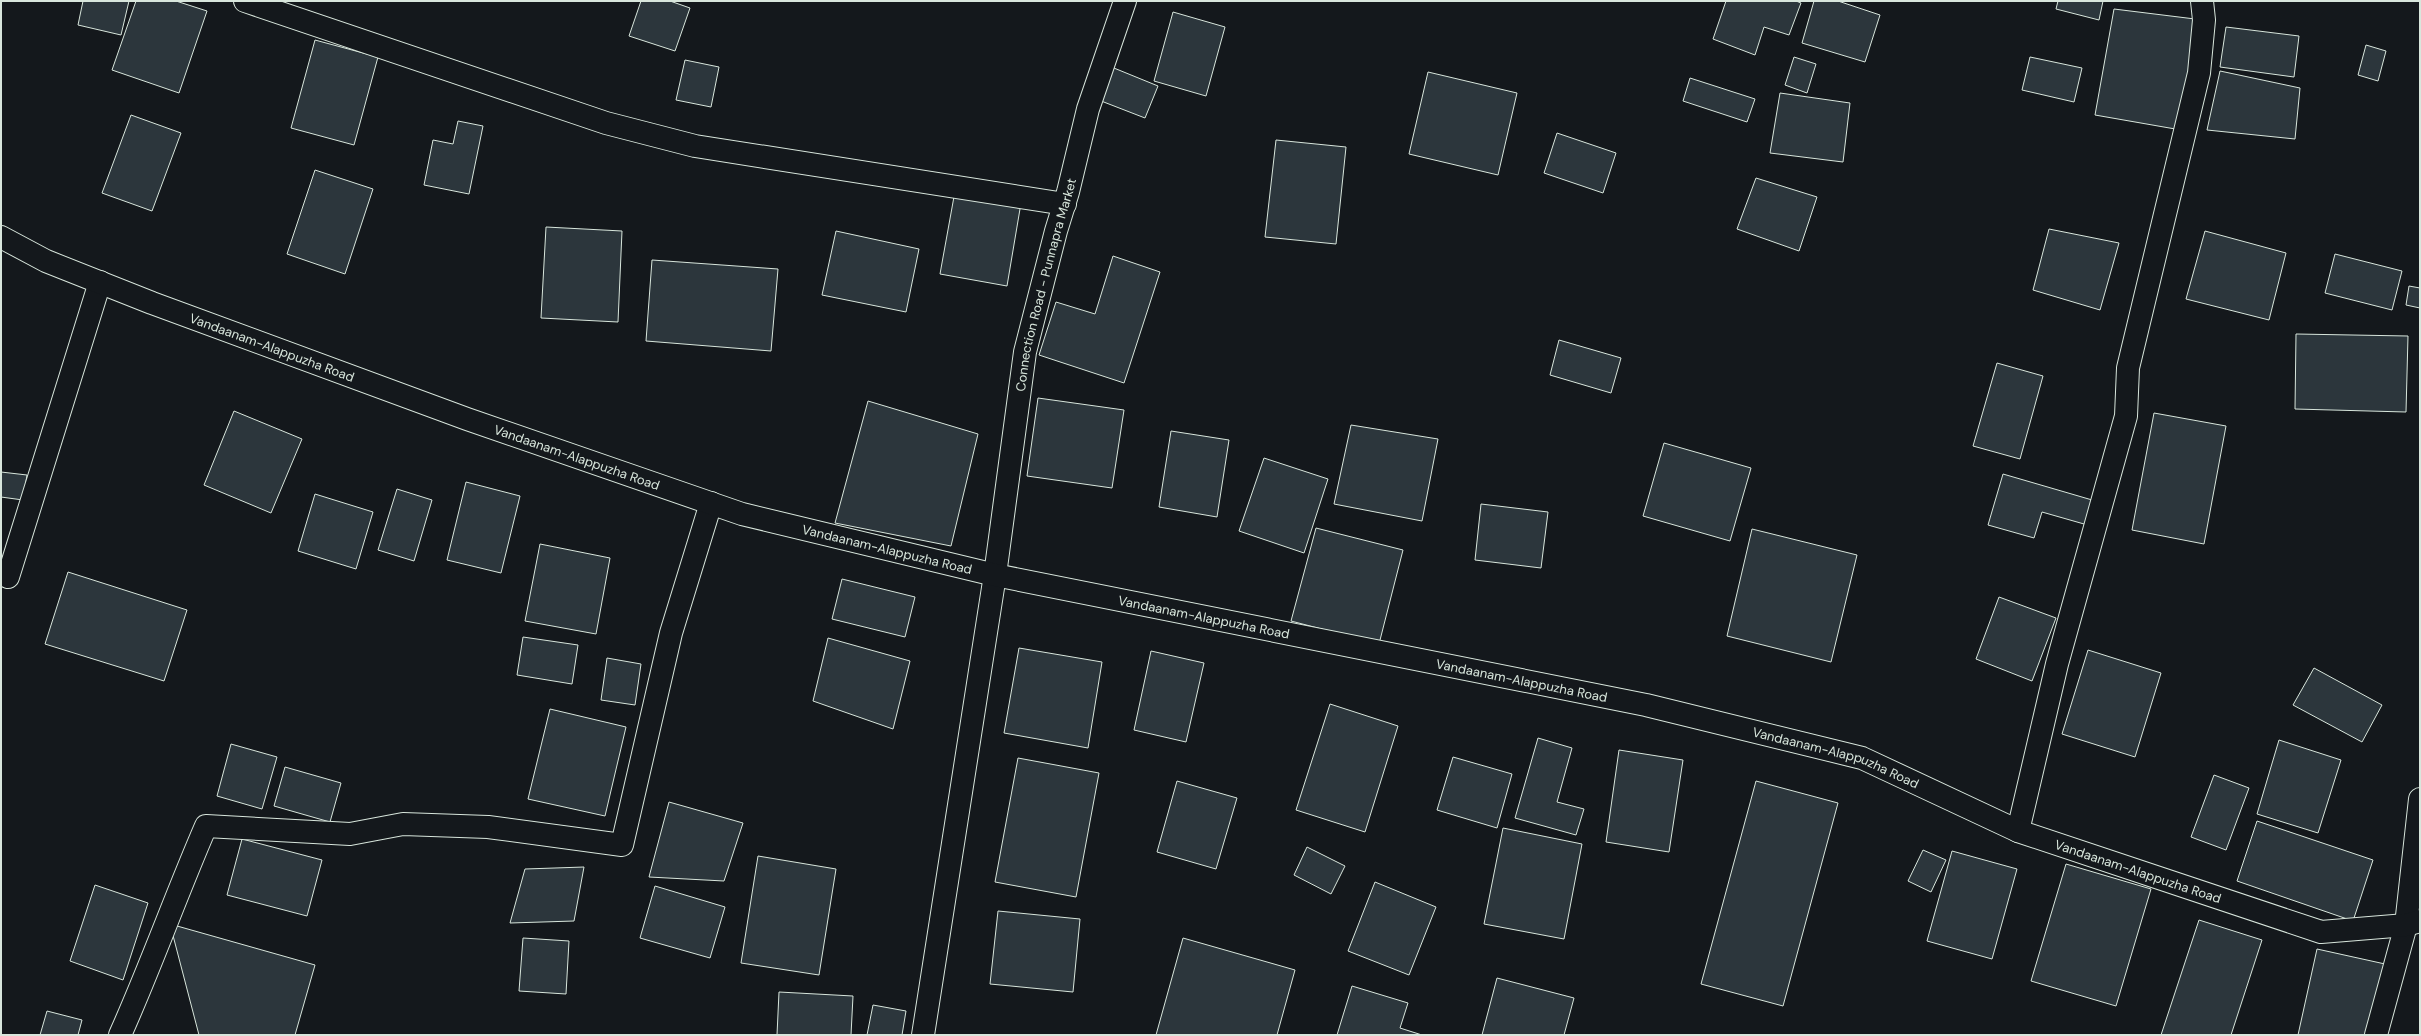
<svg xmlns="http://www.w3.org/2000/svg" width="2421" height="1036" font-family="'DM Sans',sans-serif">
<rect width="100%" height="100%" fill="#14181c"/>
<path fill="#2c363c" stroke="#d8e6dc" d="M 83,1 L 129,1 L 121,35 L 78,25 Z
M 136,1 L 176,1 L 207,11 L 179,93 L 112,70 Z
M 641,1 L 670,1 L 690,8 L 675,51 L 629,36 Z
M 1726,1 L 1796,1 L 1801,3 L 1789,35 L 1764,27 L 1755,55 L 1713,39 Z
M 1814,1 L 1838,1 L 1880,15 L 1865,62 L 1802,43 Z
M 2058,1 L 2103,1 L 2099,20 L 2056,9 Z
M 2114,9 L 2195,19 L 2181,130 L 2095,115 Z
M 1173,12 L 1225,27 L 1206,96 L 1154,81 Z
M 2226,27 L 2299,36 L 2294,77 L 2220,67 Z
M 315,40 L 378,57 L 354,145 L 291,128 Z
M 2366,45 L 2386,51 L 2378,81 L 2358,75 Z
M 1794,57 L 1816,64 L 1807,93 L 1785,85 Z
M 2030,57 L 2082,68 L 2074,102 L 2022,90 Z
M 685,60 L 719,67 L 711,107 L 676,100 Z
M 1109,66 L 1158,86 L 1145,118 L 1096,99 Z
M 2220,71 L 2300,88 L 2295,139 L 2207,130 Z
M 1428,72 L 1517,93 L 1498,175 L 1409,154 Z
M 1690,78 L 1755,99 L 1747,122 L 1683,101 Z
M 1780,93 L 1850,103 L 1843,162 L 1770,153 Z
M 131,115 L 181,133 L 152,211 L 102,193 Z
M 458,121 L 483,126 L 469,194 L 424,185 L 433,140 L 453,144 Z
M 1557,133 L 1616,153 L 1603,193 L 1544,173 Z
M 1276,140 L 1346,147 L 1336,244 L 1265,237 Z
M 315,170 L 373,189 L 345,274 L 287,254 Z
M 1756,178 L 1817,197 L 1799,251 L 1737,229 Z
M 955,191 L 1021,203 L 1007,286 L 940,274 Z
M 546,227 L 622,231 L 618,322 L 541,318 Z
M 2049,229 L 2119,243 L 2100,310 L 2033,290 Z
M 836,231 L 919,249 L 906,312 L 822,295 Z
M 2205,231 L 2286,253 L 2269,320 L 2186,299 Z
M 2335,254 L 2402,271 L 2392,310 L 2325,293 Z
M 1113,256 L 1160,272 L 1124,383 L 1039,355 L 1056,302 L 1095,314 Z
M 652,260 L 778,269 L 771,351 L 646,341 Z
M 2409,286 L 2420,288 L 2420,308 L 2406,305 Z
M 2296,334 L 2408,336 L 2406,412 L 2295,409 Z
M 1559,340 L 1621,358 L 1611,393 L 1550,375 Z
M 1997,363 L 2043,376 L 2020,459 L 1973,446 Z
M 1038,398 L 1124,410 L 1112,488 L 1027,476 Z
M 868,401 L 978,434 L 951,546 L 835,523 Z
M 234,411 L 302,439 L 271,513 L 204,485 Z
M 2154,413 L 2226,426 L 2204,544 L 2132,530 Z
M 1351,425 L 1438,439 L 1422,521 L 1334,504 Z
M 1171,431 L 1229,440 L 1217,517 L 1159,507 Z
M 1664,443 L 1751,468 L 1730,541 L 1643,516 Z
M 1264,458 L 1328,479 L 1304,553 L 1239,531 Z
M 1,472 L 27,475 L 23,500 L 1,497 Z
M 2003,474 L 2099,502 L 2091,526 L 2042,512 L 2034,538 L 1988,525 Z
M 466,482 L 520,496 L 501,573 L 447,560 Z
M 397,489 L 432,500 L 414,561 L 378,550 Z
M 315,494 L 373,512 L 356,569 L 298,551 Z
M 1481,504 L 1548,512 L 1541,568 L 1475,560 Z
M 1316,528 L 1403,550 L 1379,644 L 1291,621 Z
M 1752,529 L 1857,555 L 1831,662 L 1727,636 Z
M 540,544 L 610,558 L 596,634 L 525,621 Z
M 68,572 L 187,610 L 164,681 L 45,644 Z
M 842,579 L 915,597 L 905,637 L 832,619 Z
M 1999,597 L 2056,618 L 2032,681 L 1976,659 Z
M 523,637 L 578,645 L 572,684 L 517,675 Z
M 828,638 L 910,661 L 893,729 L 813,701 Z
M 1019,648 L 1102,662 L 1088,748 L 1004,733 Z
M 2088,650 L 2161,673 L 2135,757 L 2062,734 Z
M 1151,651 L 1204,663 L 1186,742 L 1134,730 Z
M 607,658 L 641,664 L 635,705 L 601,700 Z
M 2314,668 L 2382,705 L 2362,742 L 2293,705 Z
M 1330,704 L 1398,726 L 1365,832 L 1296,810 Z
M 550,709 L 626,727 L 605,816 L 528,799 Z
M 1538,738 L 1572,748 L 1557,802 L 1584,809 L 1576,835 L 1515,818 Z
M 2279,740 L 2341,760 L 2318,833 L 2257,814 Z
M 231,744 L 277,757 L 262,809 L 217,796 Z
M 1619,750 L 1683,760 L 1669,852 L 1606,842 Z
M 1453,757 L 1512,774 L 1497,828 L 1437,810 Z
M 1018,758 L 1099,773 L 1076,897 L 995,882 Z
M 285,767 L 341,783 L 330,822 L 274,806 Z
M 2214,775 L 2249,788 L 2226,850 L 2191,837 Z
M 1177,781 L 1237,798 L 1216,869 L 1157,852 Z
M 1756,781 L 1838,803 L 1783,1006 L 1701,984 Z
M 669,802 L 743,823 L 724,881 L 649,877 Z
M 2257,821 L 2373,860 L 2353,921 L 2237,881 Z
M 1503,828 L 1582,844 L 1564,939 L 1484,924 Z
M 242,839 L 322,860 L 307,916 L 227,895 Z
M 1307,847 L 1345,866 L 1331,894 L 1294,875 Z
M 1923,850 L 1946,860 L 1931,892 L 1908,881 Z
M 1952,851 L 2017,869 L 1992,959 L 1927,941 Z
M 758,856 L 836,869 L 819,975 L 741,963 Z
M 2066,864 L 2151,889 L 2116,1006 L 2031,981 Z
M 584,867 L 574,921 L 510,923 L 525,869 Z
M 1375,882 L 1436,907 L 1409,975 L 1348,951 Z
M 95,885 L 148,903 L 123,980 L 70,961 Z
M 655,886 L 725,907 L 710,958 L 640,938 Z
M 998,911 L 1080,919 L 1073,992 L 990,984 Z
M 2199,920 L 2262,940 L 2231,1035 L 2161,1035 Z
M 170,924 L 315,965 L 295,1035 L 199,1035 Z
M 523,938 L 569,941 L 566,994 L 519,991 Z
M 1183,938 L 1295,970 L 1277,1035 L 1156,1035 Z
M 2317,949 L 2385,964 L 2368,1035 L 2298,1035 Z
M 1497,978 L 1574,998 L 1564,1035 L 1482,1035 Z
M 1352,986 L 1408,1003 L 1400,1028 L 1422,1035 L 1337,1035 Z
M 779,992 L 853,996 L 851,1035 L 777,1035 Z
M 873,1005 L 906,1011 L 902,1035 L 867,1035 Z
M 47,1011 L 82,1020 L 78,1035 L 40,1035 Z"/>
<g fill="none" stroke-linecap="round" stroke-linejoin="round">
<g stroke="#d8e6dc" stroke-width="24">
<g id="minor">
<path d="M 245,1 L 606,123 L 695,146 L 1065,204"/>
<path id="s1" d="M 995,575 L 1025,352 L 1056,231 L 1068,192 L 1088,109 L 1125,1"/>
<path d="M 8,577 L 100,282"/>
<path d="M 2018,831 L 2057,664 L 2126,416 L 2128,368 L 2199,73 L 2204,20 L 2202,1"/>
<path d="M 120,1035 C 151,966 176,895 206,826 L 350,834 L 403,824 L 488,827 L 622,845 L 671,633 L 711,503"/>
<path d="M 2376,1035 L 2406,925 L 2420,799"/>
</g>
</g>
<g stroke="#d8e6dc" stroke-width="24">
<path id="tertiary" d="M 923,1035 L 995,575"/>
</g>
<g stroke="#d8e6dc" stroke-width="24">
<g id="secondary">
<path id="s2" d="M 1,237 L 46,261 L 152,303 L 467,419 L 742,514 L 995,575 L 1646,705 L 1862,758 L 2018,831 L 2321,932 L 2406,925 L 2420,921"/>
</g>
</g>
<use href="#minor" stroke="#14181c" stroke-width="22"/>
<use href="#tertiary" stroke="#14181c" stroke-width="22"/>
<use href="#secondary" stroke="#14181c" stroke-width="22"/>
</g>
<g text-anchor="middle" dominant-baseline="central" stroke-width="3" stroke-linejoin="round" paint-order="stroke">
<g font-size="13" fill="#d8e6dc" stroke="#14181c">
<text stroke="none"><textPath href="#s1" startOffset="295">Connection Road - Punnapra Market</textPath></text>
<text stroke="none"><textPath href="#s2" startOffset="293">Vandaanam-Alappuzha Road</textPath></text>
<text stroke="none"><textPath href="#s2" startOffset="617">Vandaanam-Alappuzha Road</textPath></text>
<text stroke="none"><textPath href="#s2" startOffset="941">Vandaanam-Alappuzha Road</textPath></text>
<text stroke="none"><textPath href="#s2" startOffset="1265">Vandaanam-Alappuzha Road</textPath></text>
<text stroke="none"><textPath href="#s2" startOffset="1589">Vandaanam-Alappuzha Road</textPath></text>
<text stroke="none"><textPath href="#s2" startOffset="1913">Vandaanam-Alappuzha Road</textPath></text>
<text stroke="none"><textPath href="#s2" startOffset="2237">Vandaanam-Alappuzha Road</textPath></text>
</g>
</g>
<rect width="2421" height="1036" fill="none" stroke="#d8e6dc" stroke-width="4"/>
</svg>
